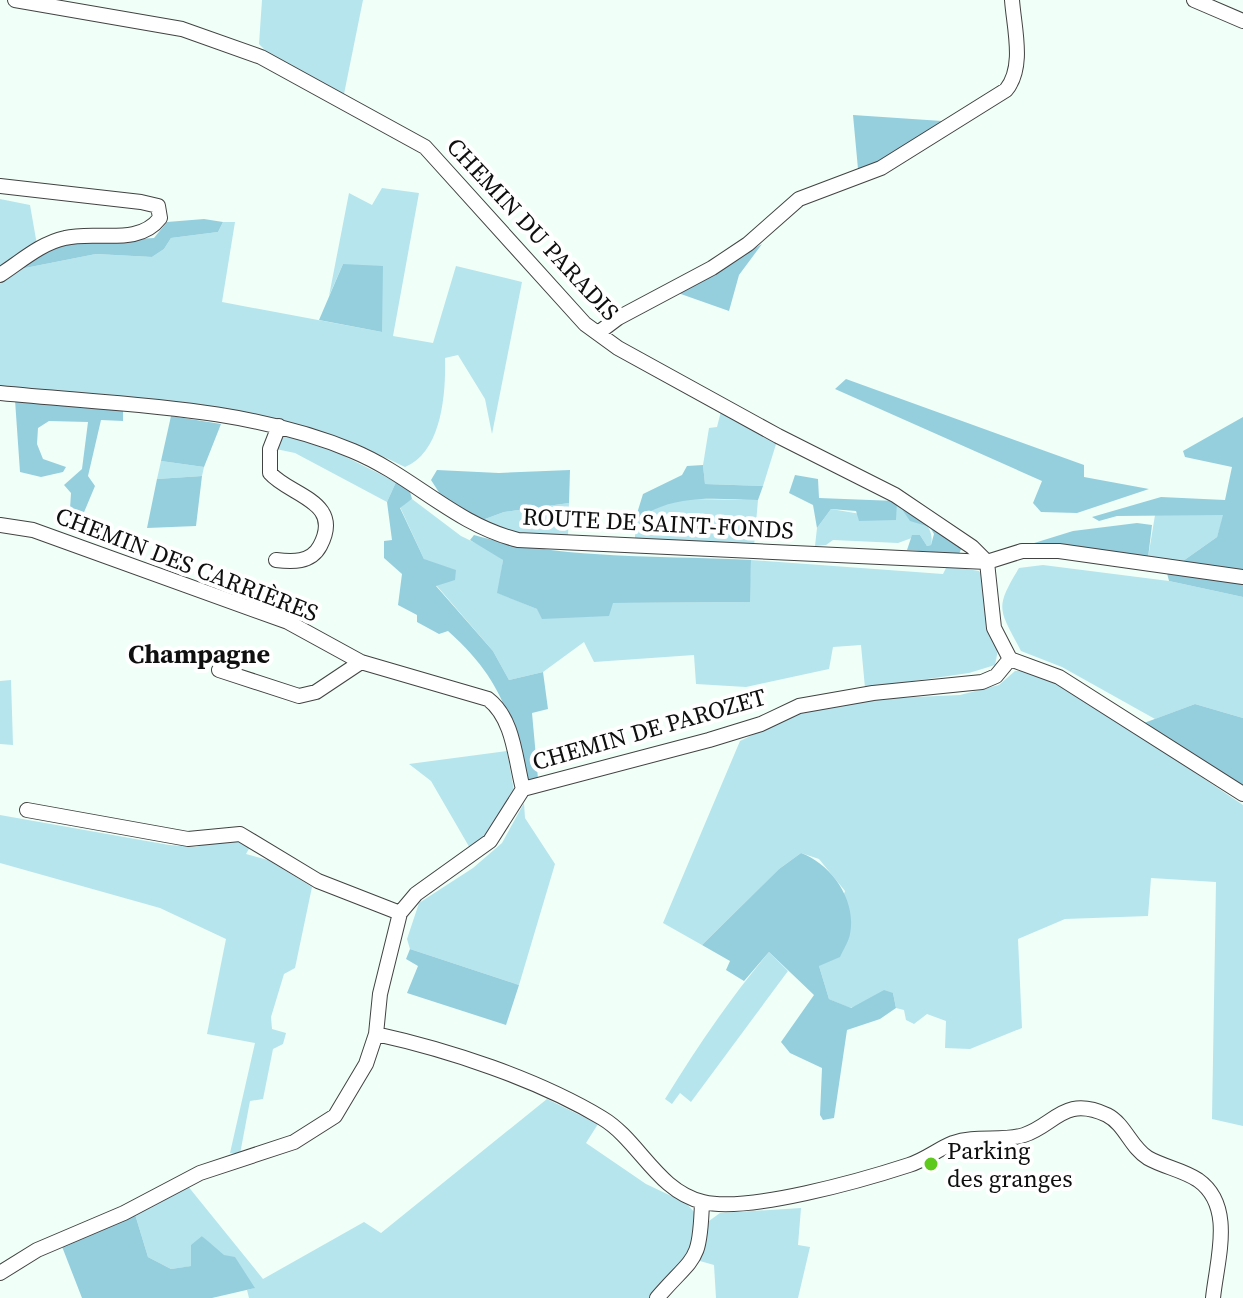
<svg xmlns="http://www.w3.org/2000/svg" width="1243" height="1298" font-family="'Source Serif 4',serif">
<rect width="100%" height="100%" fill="#f0fff7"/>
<path fill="#b7e5ed" d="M 262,0 L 363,0 L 344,94 L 268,53 L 259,44 Z
M 382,188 L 419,193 L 393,336 L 433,343 L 456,266 L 522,282 L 492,434 L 485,399 L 458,355 L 445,358 C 446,393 442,452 405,467 C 281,402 137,400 0,387 L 0,283 L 20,269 L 96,254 L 152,257 L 164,249 L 171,238 L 218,232 L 223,222 L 235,222 L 222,302 L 382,332 L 381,315 L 343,264 L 329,296 L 349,193 L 372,205 Z
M 0,199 L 30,205 L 37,245 L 0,271 Z
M 722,407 L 777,441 L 763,486 L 705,484 L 703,465 L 709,428 L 717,427 Z
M 288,436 L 330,449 L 396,482 L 387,502 L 295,453 L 276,449 L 280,437 Z
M 161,461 L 204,467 L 202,476 L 157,479 Z
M 412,499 L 461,536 L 498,554 L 503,560 L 498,593 L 537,609 L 612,603 L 749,602 L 751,560 L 943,574 L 947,566 L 979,571 L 984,578 L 986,617 L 998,650 L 995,665 L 969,673 L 865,688 L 861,645 L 833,647 L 829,669 L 746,687 L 696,684 L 694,655 L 594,662 L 584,642 L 543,672 L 509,680 L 493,651 L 436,585 L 400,507 Z
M 688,499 L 758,500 L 754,546 L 643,542 L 635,538 L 635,520 L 659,504 Z
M 896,501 C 912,513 936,523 931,545 L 927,546 L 920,535 L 898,543 L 833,540 L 826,545 L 815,546 L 817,528 L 831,509 L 896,520 Z
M 569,503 L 568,537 L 519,533 L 477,522 L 504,512 Z
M 1155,515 L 1224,515 L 1217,537 L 1183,561 L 1148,558 Z
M 1043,565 L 1169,581 L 1243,597 L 1243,718 L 1195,704 L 1155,719 L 1062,667 L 1021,651 C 999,609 994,609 1019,568 Z
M 1030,670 L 1066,686 L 1243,805 L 1243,1126 L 1212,1119 L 1216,882 L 1151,878 L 1148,916 L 1065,919 L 1018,939 L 1022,1028 L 970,1049 L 945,1048 L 946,1021 L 927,1014 L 914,1024 L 906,1020 L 904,1010 L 896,1008 L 893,993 L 850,1008 L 829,999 L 819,966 L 845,891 L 819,859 L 801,853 L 779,869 L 702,945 L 663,923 L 740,741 L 800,712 L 872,699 L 960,695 L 999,685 L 1015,671 Z
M 11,680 L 13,745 L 0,744 L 0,681 Z
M 507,751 L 514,791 L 488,835 L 471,850 L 431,781 L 409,764 Z
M 524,803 L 525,818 L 555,864 L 519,985 L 410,949 L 407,939 L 419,903 L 473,868 L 502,843 Z
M 0,815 L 169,845 L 196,847 L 232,837 L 251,845 L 246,854 L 268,860 L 312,887 L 295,968 L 284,974 L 271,1017 L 272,1029 L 286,1033 L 283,1044 L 273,1049 L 263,1099 L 250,1101 L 240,1154 L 230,1153 L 255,1043 L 207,1034 L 226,939 L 160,908 L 0,863 Z
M 769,952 L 788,971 L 691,1102 L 680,1093 L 672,1104 L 665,1099 C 696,1049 730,998 769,952 Z
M 547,1099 L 598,1124 L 586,1143 L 646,1184 L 686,1203 L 696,1214 L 691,1254 L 649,1298 L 249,1298 L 247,1290 L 254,1288 L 202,1236 L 192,1266 L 171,1269 L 148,1257 L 134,1211 L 187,1185 L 263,1279 L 364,1222 L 381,1233 Z
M 801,1208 L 798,1245 L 810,1247 L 798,1298 L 716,1298 L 714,1265 L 700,1261 L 709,1221 L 720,1213 Z"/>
<path fill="#95cfde" d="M 853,115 L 942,121 C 923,145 888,164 858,169 Z
M 204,219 L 223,222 L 218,232 L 171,238 L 164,249 L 152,257 L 96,254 L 20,269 L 52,244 L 154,238 L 167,222 Z
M 762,244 L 739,275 L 729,311 L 678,293 Z
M 343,264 L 383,266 L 382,332 L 319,320 Z
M 846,379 L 1084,465 L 1084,477 L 1149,489 L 1077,513 L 1041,512 L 1033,503 L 1042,481 L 835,389 Z
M 15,400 L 123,411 L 123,421 L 101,420 L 88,476 L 95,486 L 77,529 L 69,525 L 71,493 L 64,485 L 82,469 L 88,422 L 49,421 L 38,428 L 37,444 L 43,459 L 66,467 L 63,472 L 41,477 L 20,472 Z
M 171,416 L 221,424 L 204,467 L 161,461 Z
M 1243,417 L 1243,571 L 1183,561 L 1217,537 L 1223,515 L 1117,516 L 1099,521 L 1092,517 L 1161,497 L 1225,500 L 1232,467 L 1185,457 L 1183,451 Z
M 703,465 L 705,484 L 763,486 L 758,500 C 711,499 676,493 635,520 L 643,494 L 682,475 L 687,466 Z
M 437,470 L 499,473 L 570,470 L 569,503 L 504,512 L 477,522 L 444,500 L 431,480 Z
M 795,475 L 818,479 L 819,498 L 896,501 L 962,547 L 959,554 L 907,550 L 912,535 L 920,535 L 927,546 L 931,545 L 934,534 L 930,527 L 910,521 L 897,502 L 896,520 L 859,521 L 856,511 L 831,509 L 817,528 L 813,505 L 789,493 Z
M 202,476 L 196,526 L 147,528 L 157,479 Z
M 396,482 L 409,488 L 412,499 L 400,508 L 424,559 L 456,570 L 455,580 L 436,586 L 493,651 L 509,680 L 543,672 L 548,709 L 532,713 L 538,779 L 528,781 C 510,715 501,678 448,631 L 439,634 L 417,622 L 417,615 L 398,605 L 402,574 L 384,558 L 384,541 L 392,540 L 387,502 Z
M 1137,523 L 1152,525 L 1148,558 L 1031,544 L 1073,531 Z
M 474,535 C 562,560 660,555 751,560 L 750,602 L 613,603 L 609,616 L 542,619 L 537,609 L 497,593 L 503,560 L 470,540 Z
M 1167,573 L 1243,583 L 1243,597 L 1169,581 Z
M 1195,704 L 1243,718 L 1243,787 L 1144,723 Z
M 801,853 C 831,864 857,900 850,934 C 849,941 843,950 840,957 L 819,966 L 829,999 L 851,1008 L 884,990 L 893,993 L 896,1008 L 880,1019 L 847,1030 L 834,1118 L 823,1120 L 820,1115 L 822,1068 L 790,1053 L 781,1042 L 814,995 L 769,952 L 744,981 L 726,970 L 730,961 L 702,945 L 779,869 Z
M 410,949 L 519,985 L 506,1025 L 407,993 L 418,966 L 406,959 Z
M 134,1211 L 148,1257 L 171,1269 L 191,1266 L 191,1245 L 202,1236 L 224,1255 L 235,1257 L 255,1288 L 212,1298 L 82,1298 L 61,1244 Z"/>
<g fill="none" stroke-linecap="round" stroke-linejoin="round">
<g stroke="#424242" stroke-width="16">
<path id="minor" d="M 15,0 L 182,29 L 261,57 L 425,147 L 585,324 L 618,348 L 778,436 L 895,495 L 972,547 L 987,562 L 994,628 L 1010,659 L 1059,677 L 1243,794
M 1194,0 L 1243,21
M 0,186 L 141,202 L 158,206 L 160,218 C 138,247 96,230 65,238 C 41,243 20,262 0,275
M 598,333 L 618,318 L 712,268 L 748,244 L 799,199 L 881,168 L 1006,90 C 1025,67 1014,28 1012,0
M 0,393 C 118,405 243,405 353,451 C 413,476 454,524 518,540 L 987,562 L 1022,551 L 1059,551 L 1243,577
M 0,525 L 33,530 L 288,622 L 361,662 L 488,699 C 514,719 515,759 523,789
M 276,560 C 292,562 311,563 320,546 C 344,501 290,496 270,473 L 270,449 L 279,426
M 219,670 L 299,696 L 316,692 L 361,662
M 27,810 L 188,839 L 240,834 L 318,881 L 400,913
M 376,1034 C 449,1050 537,1079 602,1118 C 639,1140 657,1191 703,1202 C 748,1213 863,1180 909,1165 C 925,1160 938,1149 953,1143 C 976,1135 1002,1142 1024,1135 C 1055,1125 1064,1095 1107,1115 C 1125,1124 1131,1148 1148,1158 C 1164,1167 1183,1170 1198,1180 C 1235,1206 1217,1259 1213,1298
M 0,1273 L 37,1250 L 124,1213 L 200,1173 L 294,1142 L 335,1116 L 366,1064 L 376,1034 L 380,994 L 400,913 L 416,894 L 490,841 L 523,789 L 709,740 L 761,724 L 799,706 L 873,693 L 982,682 L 996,676 L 1010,659
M 657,1298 C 695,1254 700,1265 702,1202"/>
</g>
<use href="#minor" stroke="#fff" stroke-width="14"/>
</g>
<circle fill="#60c91d" stroke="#fff" stroke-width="3" cx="931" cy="1164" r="8"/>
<g text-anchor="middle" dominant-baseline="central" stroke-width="8" stroke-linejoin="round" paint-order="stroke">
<g font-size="24" fill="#0f0f0f" stroke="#fff">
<text transform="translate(533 229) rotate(47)">CHEMIN DU PARADIS</text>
<text transform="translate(658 523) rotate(3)">ROUTE DE SAINT-FONDS</text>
<text transform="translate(187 564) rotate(21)">CHEMIN DES CARRIÈRES</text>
<text transform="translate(649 729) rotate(-16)">CHEMIN DE PAROZET</text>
</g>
<g font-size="24" fill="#0f0f0f" stroke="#fff" text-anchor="start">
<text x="947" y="1150">Parking<tspan x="947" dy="28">des granges</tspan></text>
</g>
<g font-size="26" font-weight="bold" fill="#0f0f0f" stroke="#fff">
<text x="199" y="654">Champagne</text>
</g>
</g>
</svg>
